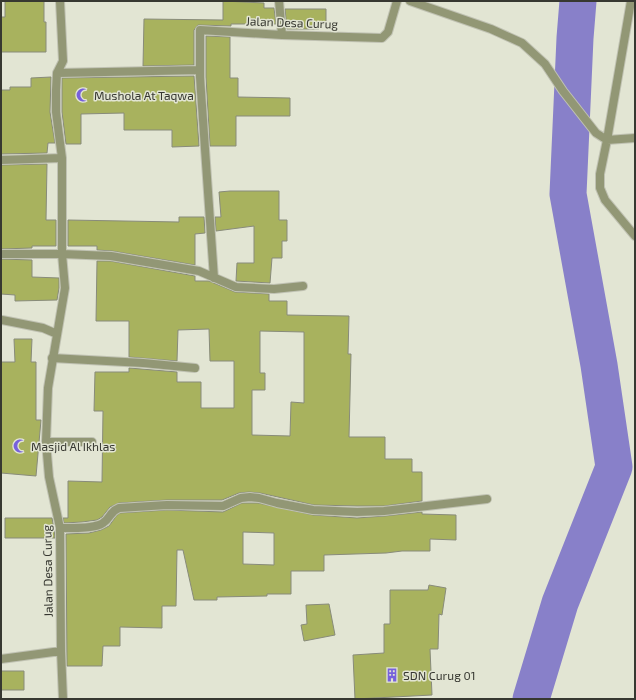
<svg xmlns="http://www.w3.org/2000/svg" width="636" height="700" font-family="'Exo 2',sans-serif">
<rect width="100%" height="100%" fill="#e2e5d3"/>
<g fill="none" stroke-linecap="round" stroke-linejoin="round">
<path stroke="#8880c9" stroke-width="37" d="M 531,699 L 560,603 L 614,467 L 599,365 L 568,194 L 575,38 L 578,1"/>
</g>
<path fill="#a8b25e" stroke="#888b7a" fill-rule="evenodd" d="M 5,1 L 44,1 L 44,22 L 46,22 L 46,52 L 1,52 L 1,17 L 5,17 Z
M 223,1 L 264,3 L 264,8 L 274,8 L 276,24 L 231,24 L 231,26 L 198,25 L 194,30 L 194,65 L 143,66 L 144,19 L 223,20 Z
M 285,9 L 326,9 L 326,24 L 319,24 L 319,29 L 287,29 Z
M 206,36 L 230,37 L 230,78 L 238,78 L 238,97 L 290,98 L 290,116 L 236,116 L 236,146 L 210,146 L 206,77 Z
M 194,76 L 199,146 L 172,147 L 172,130 L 124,130 L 124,113 L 81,114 L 81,144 L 66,144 L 62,112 L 62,78 Z
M 51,77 L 50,112 L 55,143 L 48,143 L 47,153 L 1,154 L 1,90 L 10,90 L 10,87 L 31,87 L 31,78 Z
M 47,164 L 46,220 L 56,220 L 56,246 L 32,246 L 32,248 L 1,249 L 1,165 Z
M 230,191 L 279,191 L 279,220 L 287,220 L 287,241 L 282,241 L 282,258 L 272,258 L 270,283 L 236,281 L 237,263 L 254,263 L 254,226 L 216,231 L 215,217 L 221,217 L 219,192 Z
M 179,217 L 204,217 L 205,233 L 195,234 L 195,265 L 112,251 L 97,250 L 97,246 L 68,246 L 68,220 L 179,222 Z
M 1,259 L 32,260 L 32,277 L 59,278 L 59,288 L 57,300 L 15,301 L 15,295 L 1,294 Z
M 97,261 L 110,261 L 195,276 L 195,281 L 209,281 L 235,292 L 269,294 L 269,301 L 287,301 L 287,315 L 349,316 L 348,354 L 351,354 L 349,437 L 385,437 L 385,459 L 412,459 L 412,472 L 422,472 L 422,501 L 384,506 L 357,506 L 314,505 L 260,493 L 249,492 L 239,493 L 222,500 L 167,500 L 119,503 L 110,507 L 102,517 L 97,520 L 82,522 L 64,523 L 63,518 L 68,518 L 68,481 L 102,482 L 103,411 L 94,411 L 95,372 L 129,372 L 129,368 L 177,372 L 177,382 L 201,382 L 201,408 L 234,408 L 234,361 L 210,361 L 209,329 L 178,330 L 177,361 L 129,357 L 129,321 L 96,321 ZM 260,331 L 304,332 L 304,403 L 291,402 L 290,436 L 252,435 L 252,390 L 265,390 L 265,373 L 260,373 Z
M 14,339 L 32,339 L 31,362 L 36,362 L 36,420 L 41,420 L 36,476 L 1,473 L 1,362 L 15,362 Z
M 242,503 L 258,503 L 313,515 L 357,518 L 385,516 L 422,512 L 422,514 L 456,515 L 456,540 L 430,539 L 430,551 L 402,551 L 386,553 L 324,555 L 324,571 L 291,571 L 291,594 L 267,594 L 267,596 L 217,597 L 217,600 L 194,600 L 183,550 L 177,550 L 176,606 L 162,606 L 162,628 L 120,627 L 120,646 L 103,646 L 102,666 L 67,666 L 66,534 L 89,533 L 101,530 L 109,526 L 117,515 L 120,513 L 167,510 L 223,512 ZM 243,532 L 274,533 L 274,565 L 243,564 Z
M 5,518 L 52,518 L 54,529 L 55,538 L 5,538 Z
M 429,585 L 446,588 L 442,615 L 439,614 L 438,649 L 430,649 L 432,695 L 355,699 L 353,655 L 384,653 L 384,624 L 390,624 L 390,590 L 428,590 Z
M 329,604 L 335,635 L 304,641 L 301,625 L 307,624 L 306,605 Z
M 1,671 L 24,671 L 24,690 L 1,690 Z"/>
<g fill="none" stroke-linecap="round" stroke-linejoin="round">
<g stroke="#c0c2b3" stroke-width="10">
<path id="lane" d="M 3,254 L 62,254
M 52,358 L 143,363 L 195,368
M 46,442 L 92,442"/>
</g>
<g stroke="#c0c2b3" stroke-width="10">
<path id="street" d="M 60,1 L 63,61 L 57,73 L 56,90 L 56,112 L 62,158 L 62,254 L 65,288 L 48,388 L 46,442 L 49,477 L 60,528 L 61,651 L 63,699
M 279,1 L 282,35
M 410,1 L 491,29 L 522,43 L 545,64 L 563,91 L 596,133 L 607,140 L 635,138
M 631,1 L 607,140 L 600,174 L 600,188 L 605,200 L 635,236
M 57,73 L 200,70
M 1,160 L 62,158
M 62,254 L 111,256 L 199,271 L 236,287 L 274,289 L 303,286
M 214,278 L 200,77 L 200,30 L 282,35 L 382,38 L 388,32 L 397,1
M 2,320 L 43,328 L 57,334
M 60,528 C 70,528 95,529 103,523 C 111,518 109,512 119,508 L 167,505 L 223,506 L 241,498 L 250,497 L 259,498 L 277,503 L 313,510 L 357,512 L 384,511 L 487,499
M 1,659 L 61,651"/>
</g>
<use href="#lane" stroke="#929775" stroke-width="8"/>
<use href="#street" stroke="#929775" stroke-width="8"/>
</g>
<defs>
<g id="mosque-bare" transform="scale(1.08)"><path d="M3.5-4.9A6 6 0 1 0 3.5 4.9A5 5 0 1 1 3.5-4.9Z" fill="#7761dc" stroke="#e2e5d3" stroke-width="2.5" paint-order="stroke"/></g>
<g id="building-bare" transform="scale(1.08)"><path d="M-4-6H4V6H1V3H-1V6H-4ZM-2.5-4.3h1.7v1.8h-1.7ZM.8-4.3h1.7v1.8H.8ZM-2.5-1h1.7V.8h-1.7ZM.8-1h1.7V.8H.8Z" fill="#7761dc" stroke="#e2e5d3" stroke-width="2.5" paint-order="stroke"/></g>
</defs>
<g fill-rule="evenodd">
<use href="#mosque-bare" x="83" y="95"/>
<use href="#mosque-bare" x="20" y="446"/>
<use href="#building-bare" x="392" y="675"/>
</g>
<g text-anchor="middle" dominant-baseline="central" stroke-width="3" stroke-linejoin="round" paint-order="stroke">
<g font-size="12" fill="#373831" stroke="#e2e5d3">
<text transform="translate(292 22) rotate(2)">Jalan Desa Curug</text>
<text transform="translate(47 571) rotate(-91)">Jalan Desa Curug</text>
</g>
<g font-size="12" fill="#373831" stroke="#e2e5d3" text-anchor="start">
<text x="94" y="95">Mushola At Taqwa</text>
<text x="31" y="446">Masjid Al Ikhlas</text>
<text x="403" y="675">SDN Curug 01</text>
</g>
</g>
<rect width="636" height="700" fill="none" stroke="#373831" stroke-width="4"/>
</svg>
